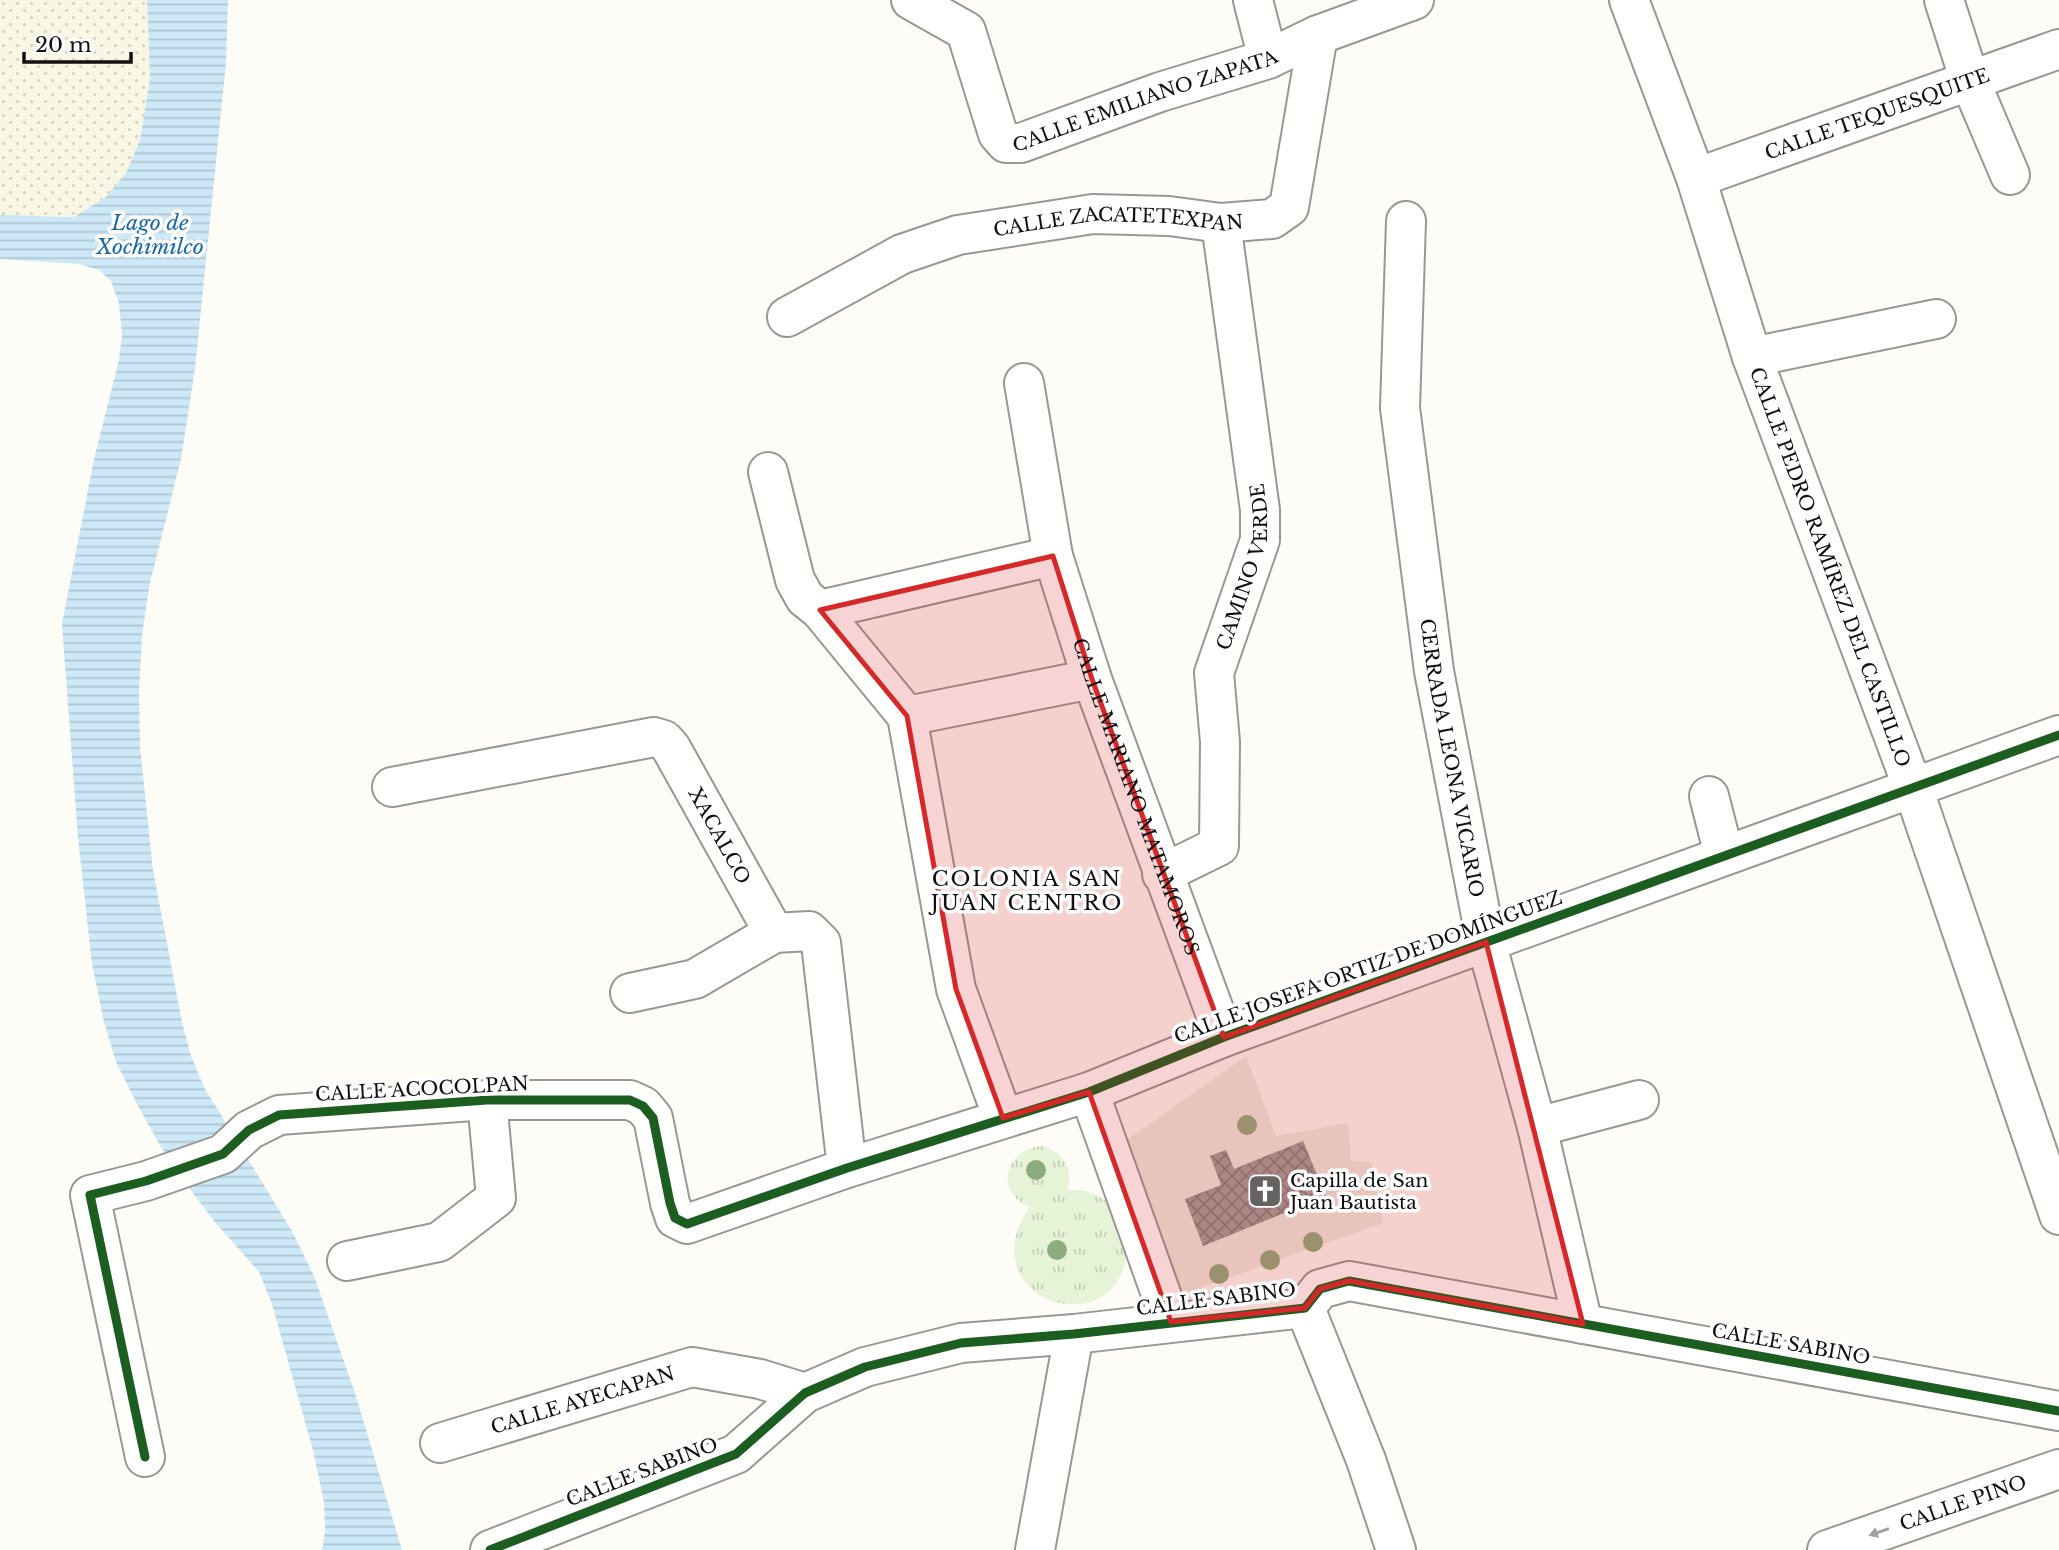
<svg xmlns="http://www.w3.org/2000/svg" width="2059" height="1550" font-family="'Libre Baskerville',serif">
<defs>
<pattern id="farmland-dots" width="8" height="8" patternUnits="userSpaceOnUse" patternTransform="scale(1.75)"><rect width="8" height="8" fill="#f9f7e4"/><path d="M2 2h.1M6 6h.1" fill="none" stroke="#d4d3c3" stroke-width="1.8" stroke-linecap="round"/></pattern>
<pattern id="grass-tufts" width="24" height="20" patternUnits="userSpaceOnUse" patternTransform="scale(1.75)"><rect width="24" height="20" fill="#e7f3d7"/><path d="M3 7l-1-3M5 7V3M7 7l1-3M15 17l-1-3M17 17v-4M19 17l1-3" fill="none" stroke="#c5cfb8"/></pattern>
<pattern id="water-rules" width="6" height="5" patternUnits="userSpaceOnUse" patternTransform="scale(1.75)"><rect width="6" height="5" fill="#cde8f7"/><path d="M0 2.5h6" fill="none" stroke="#afc6d3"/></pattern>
<pattern id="building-cross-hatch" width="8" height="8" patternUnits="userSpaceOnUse" patternTransform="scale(1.75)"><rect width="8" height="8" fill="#a19f9c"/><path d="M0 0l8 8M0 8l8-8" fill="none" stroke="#82807e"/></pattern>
</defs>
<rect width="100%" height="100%" fill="#fdfcf7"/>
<path fill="url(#farmland-dots)" d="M 0,0 L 147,0 L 150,79 L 140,140 L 126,173 L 106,197 L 75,217 L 0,215 Z"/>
<path fill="url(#grass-tufts)" d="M 1041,1146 C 1063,1151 1074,1168 1067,1190 C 1150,1184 1147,1324 1055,1302 C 1040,1298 1025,1286 1019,1272 C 1009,1249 1016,1226 1030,1207 C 994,1193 1004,1150 1041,1146 Z"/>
<path fill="#edebe2" d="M 1246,1056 L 1276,1136 L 1348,1123 L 1351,1161 L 1371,1162 L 1383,1223 L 1186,1293 L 1178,1289 L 1124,1142 Z"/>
<path fill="url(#water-rules)" d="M 147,0 L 228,0 L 226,63 L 195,369 L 181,459 L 149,587 L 142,636 L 139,690 L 140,747 L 153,870 L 182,1022 L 191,1056 L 204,1087 L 293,1233 L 314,1276 L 355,1393 L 402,1550 L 322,1550 L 325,1532 L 324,1502 L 313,1450 L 272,1304 L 259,1272 L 214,1221 L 190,1189 L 161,1147 L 137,1104 L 116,1062 L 104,1022 L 92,964 L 78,838 L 62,624 L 94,459 L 119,360 L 122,334 L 119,303 L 111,281 L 99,270 L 79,264 L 0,259 L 0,215 L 74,217 L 106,197 L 126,173 L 140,140 L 150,79 Z"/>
<path fill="url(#building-cross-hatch)" d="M 1303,1141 L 1326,1196 L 1203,1246 L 1185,1199 L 1221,1185 L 1210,1156 L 1226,1150 L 1234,1169 Z"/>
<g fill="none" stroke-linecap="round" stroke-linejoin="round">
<g stroke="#979795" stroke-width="42">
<g id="minor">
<path id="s1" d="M 911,0 L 966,31 L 998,134 L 1006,143 L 1021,143 L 1160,92 L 1268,59 L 1318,35 L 1414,0"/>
<path d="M 1253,0 L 1268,59"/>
<path id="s2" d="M 1629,0 L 1696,178 L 1752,357 L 1913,788 L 2059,1215"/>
<path d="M 1944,0 L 1970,81 L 2010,175"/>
<path id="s3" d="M 1696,178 L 2059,49"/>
<path id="s4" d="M 1406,221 L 1400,408 L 1434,671 L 1486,942 L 1537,1127 L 1583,1324"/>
<path id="s5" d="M 787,317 L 902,254 L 958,235 L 1093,214 L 1169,216 L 1221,223 L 1272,219 L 1289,207 L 1318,35"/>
<path d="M 1752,357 L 1936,319"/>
<path id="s6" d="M 1024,383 L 1053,556 L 1092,679 L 1224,1037"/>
<path d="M 768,472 L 795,580 L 805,598 L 820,610 L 907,716 L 956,989 L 1003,1118"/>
<path d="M 820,610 L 1053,556"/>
<path d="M 907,716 L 1092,679"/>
<path id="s7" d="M 392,787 L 654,737 L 664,740 L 671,748 L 774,933 L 809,931 L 821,943 L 847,1168"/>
<path d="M 1709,796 L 1724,855"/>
<path id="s8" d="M 1162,874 L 1219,846 L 1220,742 L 1214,673 L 1260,540 L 1260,510 L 1221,223"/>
<path d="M 630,993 L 695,979 L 774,933"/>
<path d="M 1089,1092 L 1171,1322"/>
<path d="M 1537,1127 L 1639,1100"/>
<path d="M 347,1261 L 439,1242 L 496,1198 L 487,1100"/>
<path d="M 1305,1308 L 1366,1460 L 1396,1550"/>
<path id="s9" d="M 440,1443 L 692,1367 L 760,1379 L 805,1393"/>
<path d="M 145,1457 L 90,1195 L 146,1181 L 223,1154 L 249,1130 L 279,1115 L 487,1100 L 630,1100 L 643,1106 L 653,1118 L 670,1203 L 675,1218 L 687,1224 L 847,1168 L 1089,1092 L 1224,1037 L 2059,735"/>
<path d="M 490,1550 L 736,1454 L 805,1393 L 865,1367 L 961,1343 L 1074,1334 L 1305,1308 L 1320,1289 L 1349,1281 L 2059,1411"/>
<path d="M 1035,1550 L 1074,1334"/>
<path id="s10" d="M 1827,1550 L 2059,1469"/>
</g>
</g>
<use href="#minor" stroke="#fffffe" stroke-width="38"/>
<g stroke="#fff" stroke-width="13">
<path id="cycleway" d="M 145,1457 L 90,1195 L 146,1181 L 223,1154 L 249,1130 L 279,1115 L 487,1100 L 630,1100 L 643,1106 L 653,1118 L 670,1203 L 675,1218 L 687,1224 L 847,1168 L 1089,1092 L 1224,1037 L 2059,735
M 490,1550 L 736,1454 L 805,1393 L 865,1367 L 961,1343 L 1074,1334 L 1305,1308 L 1320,1289 L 1349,1281 L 2059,1411"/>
</g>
<use href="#cycleway" stroke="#1b5e20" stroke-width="9"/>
</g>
<g fill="#8cac80">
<circle cx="1247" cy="1125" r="10"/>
<circle cx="1036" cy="1170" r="10"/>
<circle cx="1313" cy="1242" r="10"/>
<circle cx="1057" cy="1250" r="10"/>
<circle cx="1270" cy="1260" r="10"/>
<circle cx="1219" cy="1274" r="10"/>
</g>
<defs><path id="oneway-solid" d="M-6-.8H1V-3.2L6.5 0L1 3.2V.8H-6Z" transform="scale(1.75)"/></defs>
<use fill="#a0a09f" href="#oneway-solid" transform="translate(1879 1532) rotate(161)"/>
<path fill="#d62828" fill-opacity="0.2" stroke="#d62828" stroke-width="5" stroke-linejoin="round" d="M 1053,556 L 1092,679 L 1224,1037 L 1486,942 L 1583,1324 L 1349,1281 L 1320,1289 L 1305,1308 L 1171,1322 L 1089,1092 L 1003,1118 L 956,989 L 907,716 L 820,610 Z"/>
<defs>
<g id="church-square" transform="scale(1.75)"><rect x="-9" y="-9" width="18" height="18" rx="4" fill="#646362" stroke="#fff"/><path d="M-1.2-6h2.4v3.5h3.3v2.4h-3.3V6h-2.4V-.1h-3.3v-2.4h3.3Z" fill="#fff"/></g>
</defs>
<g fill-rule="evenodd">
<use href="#church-square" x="1265" y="1191"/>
</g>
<g text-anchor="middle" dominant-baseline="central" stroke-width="7" stroke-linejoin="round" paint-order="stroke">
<g font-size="19" fill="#111" stroke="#fff">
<text stroke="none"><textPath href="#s1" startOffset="329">CALLE EMILIANO ZAPATA</textPath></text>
<text stroke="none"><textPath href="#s3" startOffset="192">CALLE TEQUESQUITE</textPath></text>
<text stroke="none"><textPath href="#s5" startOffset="352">CALLE ZACATETEXPAN</textPath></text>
<text stroke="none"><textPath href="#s8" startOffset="348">CAMINO VERDE</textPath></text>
<text stroke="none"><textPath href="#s2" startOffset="602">CALLE PEDRO RAMÍREZ DEL CASTILLO</textPath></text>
<text stroke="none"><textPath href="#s4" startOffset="541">CERRADA LEONA VICARIO</textPath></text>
<text stroke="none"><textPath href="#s6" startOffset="430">CALLE MARIANO MATAMOROS</textPath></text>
<text stroke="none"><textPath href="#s7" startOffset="388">XACALCO</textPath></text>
<text transform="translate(1368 967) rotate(-20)">CALLE JOSEFA ORTIZ DE DOMÍNGUEZ</text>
<text transform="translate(422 1089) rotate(-3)">CALLE ACOCOLPAN</text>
<text transform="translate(1216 1299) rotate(-7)">CALLE SABINO</text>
<text transform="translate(1791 1344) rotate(10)">CALLE SABINO</text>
<text stroke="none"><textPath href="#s9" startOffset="149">CALLE AYECAPAN</textPath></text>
<text transform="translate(642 1472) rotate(-21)">CALLE SABINO</text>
<text stroke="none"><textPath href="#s10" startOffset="144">CALLE PINO</textPath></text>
</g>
<g font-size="19" fill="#111" stroke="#fff" text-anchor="start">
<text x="1290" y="1180">Capilla de San<tspan x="1290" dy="22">Juan Bautista</tspan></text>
</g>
<g font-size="21" font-style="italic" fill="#1768a6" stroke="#fff">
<text x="150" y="223">Lago de<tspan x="150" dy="24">Xochimilco</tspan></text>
</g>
<g font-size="21" letter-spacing="2" fill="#111" stroke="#fff">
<text x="1027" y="879">COLONIA SAN<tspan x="1027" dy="24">JUAN CENTRO</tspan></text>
</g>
</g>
<path d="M24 52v10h107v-10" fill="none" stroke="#111111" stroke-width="3.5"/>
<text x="35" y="52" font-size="21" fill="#111111" stroke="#ffffff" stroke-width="5" paint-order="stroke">20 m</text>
</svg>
